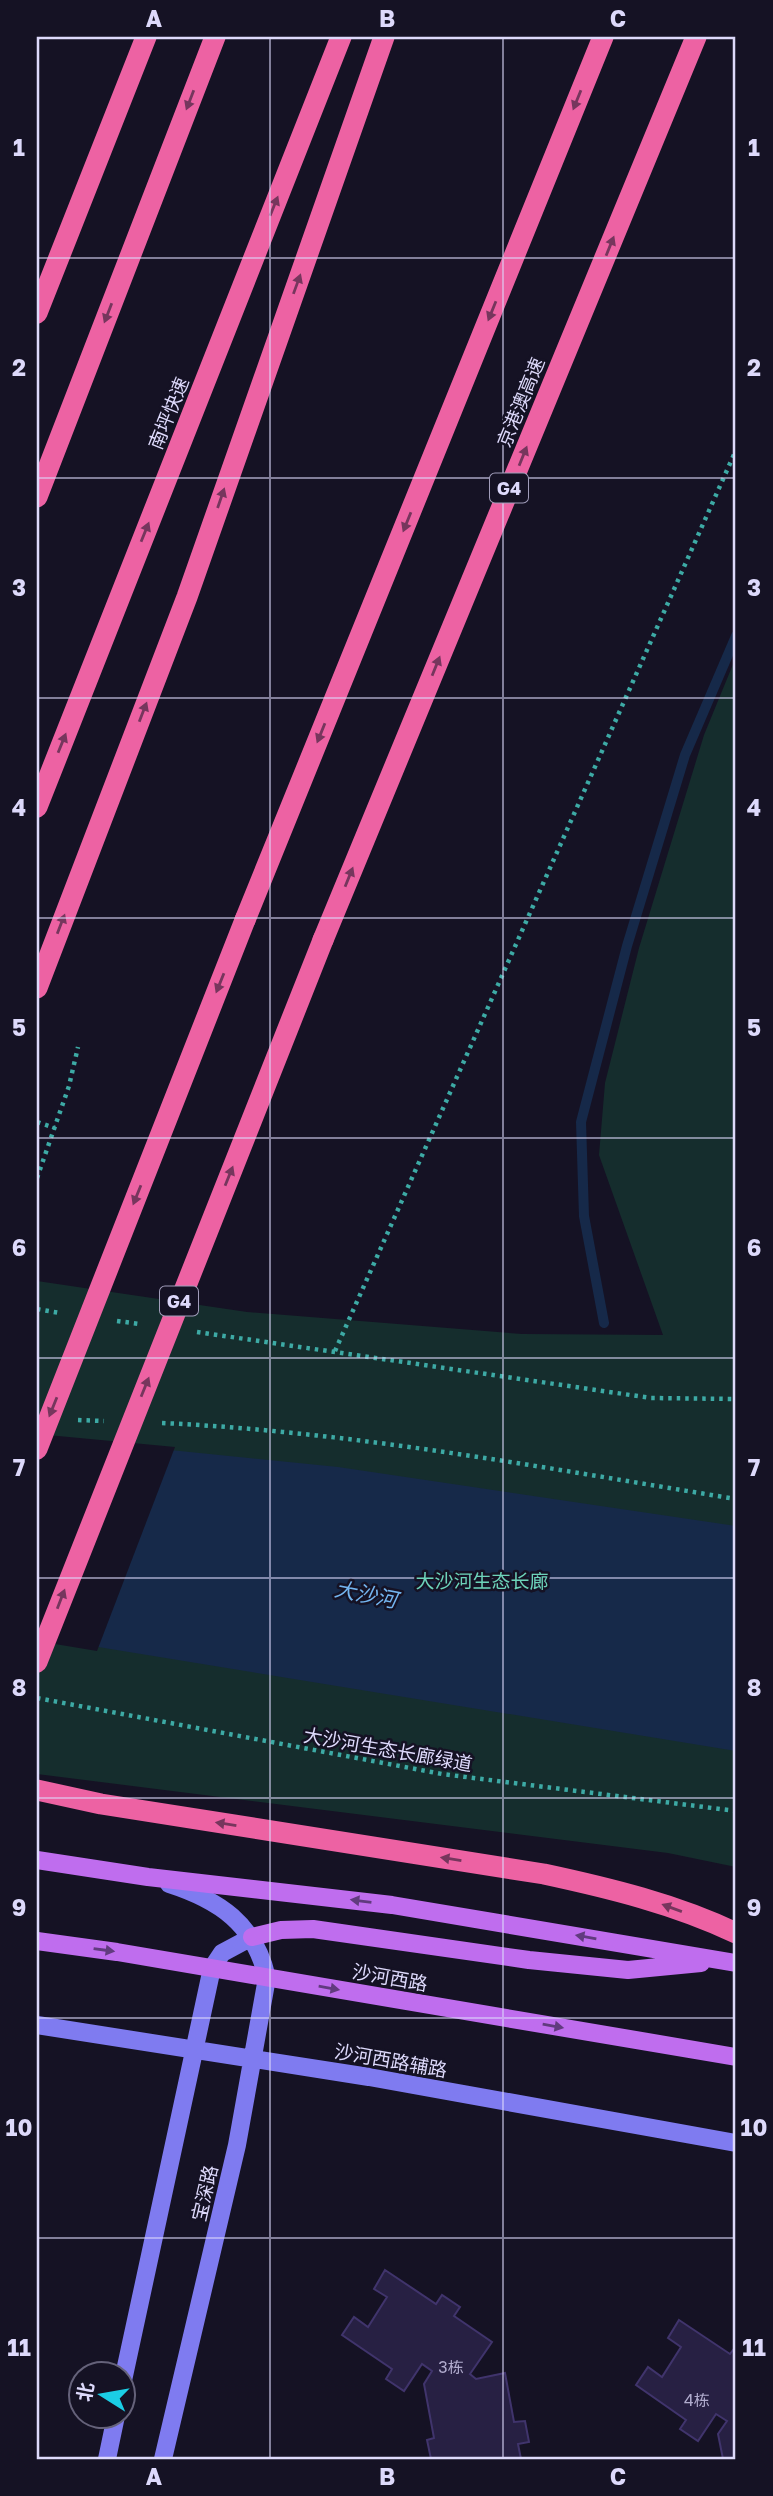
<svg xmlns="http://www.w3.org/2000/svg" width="773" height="2496" font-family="'Golos Text','Noto Sans SC',sans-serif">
<rect width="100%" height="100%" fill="#151224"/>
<path fill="#152d2d" d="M 736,657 L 736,1867 L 668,1853 L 37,1774 L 37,1281 L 247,1312 L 522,1334 L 663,1335 L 599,1155 L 605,1083 L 639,948 L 704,735 Z"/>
<path fill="#162949" d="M 52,1438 L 338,1467 L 736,1526 L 736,1751 L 37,1637 Z"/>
<path fill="#151224" d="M 37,1434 L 175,1447 L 97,1651 L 37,1641 Z"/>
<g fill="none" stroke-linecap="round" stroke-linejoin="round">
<path stroke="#162949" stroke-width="10" d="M 604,1323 L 584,1216 L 581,1122 L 627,946 L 685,755 L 736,636"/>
</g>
<path fill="#272043" stroke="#40346c" stroke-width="2" d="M 385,2270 L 436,2304 L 442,2295 L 460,2307 L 454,2316 L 492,2342 L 470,2374 L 476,2379 L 505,2373 L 514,2422 L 525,2421 L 529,2442 L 518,2444 L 521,2459 L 431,2459 L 427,2440 L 434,2438 L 424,2384 L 432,2371 L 422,2364 L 404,2391 L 386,2379 L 392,2369 L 342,2335 L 354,2317 L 368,2327 L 387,2297 L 374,2289 Z
M 679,2320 L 730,2354 L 736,2346 L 736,2459 L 723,2459 L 718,2434 L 727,2421 L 716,2414 L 698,2441 L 680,2429 L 686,2420 L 636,2385 L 648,2367 L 662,2377 L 681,2347 L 668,2338 Z"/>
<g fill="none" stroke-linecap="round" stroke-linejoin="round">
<path stroke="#3daaa5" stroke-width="4.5" stroke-dasharray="3.5 5" stroke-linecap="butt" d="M 37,1122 L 55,1128
M 37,1178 L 69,1086 L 78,1047
M 37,1309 L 60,1313
M 117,1321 L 140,1324
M 197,1332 L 651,1398 L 736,1399
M 335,1351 L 736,450
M 78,1420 L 104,1421
M 162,1423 C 355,1432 545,1468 736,1499
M 37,1698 L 442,1774 L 736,1811"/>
<path stroke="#7f7bf0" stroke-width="18" d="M 37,2025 L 369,2077 L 736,2143
M 122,2385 L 212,1968 L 222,1953 L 252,1937
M 107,2459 L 116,2416
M 163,2459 L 237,2145 L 267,1978 C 255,1924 219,1900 169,1884"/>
<path stroke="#bf6dee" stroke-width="18" d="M 37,1860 L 148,1877 L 392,1905 L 736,1963
M 252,1937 L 281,1930 L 313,1929 L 529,1960 L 628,1970 L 701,1963
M 37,1941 L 117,1952 L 736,2057"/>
<path stroke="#ed62a3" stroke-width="21" d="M 37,313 L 146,37
M 37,497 L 215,37
M 37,807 L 341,37
M 245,920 L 603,37
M 323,940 L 696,37
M 37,988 L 187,597 L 384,37
M 37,1790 L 101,1804 L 544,1874 C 609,1888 675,1904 736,1933"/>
<path stroke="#ed62a3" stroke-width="21" d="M 37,1449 L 245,920
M 37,1662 L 323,940"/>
</g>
<defs><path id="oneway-solid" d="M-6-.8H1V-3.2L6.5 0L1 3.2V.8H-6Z" transform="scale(1.75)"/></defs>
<g fill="#76365d">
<use href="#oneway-solid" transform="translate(190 100) rotate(111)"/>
<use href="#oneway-solid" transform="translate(577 100) rotate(112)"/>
<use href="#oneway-solid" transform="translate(274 206) rotate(-68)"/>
<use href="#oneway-solid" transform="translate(610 246) rotate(-68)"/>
<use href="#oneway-solid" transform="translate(297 284) rotate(-70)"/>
<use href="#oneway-solid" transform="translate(492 311) rotate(112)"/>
<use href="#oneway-solid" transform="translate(108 313) rotate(111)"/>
<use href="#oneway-solid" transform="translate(523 456) rotate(-68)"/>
<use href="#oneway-solid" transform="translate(221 498) rotate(-71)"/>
<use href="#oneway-solid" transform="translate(407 522) rotate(112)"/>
<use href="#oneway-solid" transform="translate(145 532) rotate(-68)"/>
<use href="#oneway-solid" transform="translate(436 666) rotate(-68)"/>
<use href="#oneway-solid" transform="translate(143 712) rotate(-69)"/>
<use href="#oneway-solid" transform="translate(321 733) rotate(112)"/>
<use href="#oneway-solid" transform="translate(62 743) rotate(-68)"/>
<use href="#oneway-solid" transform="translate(349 877) rotate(-68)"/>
<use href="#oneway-solid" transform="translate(61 924) rotate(-69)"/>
<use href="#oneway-solid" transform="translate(220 983) rotate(112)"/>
<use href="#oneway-solid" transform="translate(229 1176) rotate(-68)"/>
<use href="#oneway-solid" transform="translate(137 1195) rotate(112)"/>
<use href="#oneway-solid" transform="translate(145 1387) rotate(-68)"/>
<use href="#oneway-solid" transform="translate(53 1407) rotate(112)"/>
<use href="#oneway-solid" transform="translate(61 1599) rotate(-69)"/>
<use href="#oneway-solid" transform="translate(226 1824) rotate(-171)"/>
<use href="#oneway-solid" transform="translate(451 1859) rotate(-171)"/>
<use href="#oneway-solid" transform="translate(672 1908) rotate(-160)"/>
</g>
<g fill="#613b7f">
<use href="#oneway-solid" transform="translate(361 1901) rotate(-173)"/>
<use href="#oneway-solid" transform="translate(586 1937) rotate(-170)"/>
<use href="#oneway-solid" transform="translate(104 1950) rotate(8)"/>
<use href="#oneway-solid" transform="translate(329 1988) rotate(10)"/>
<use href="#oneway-solid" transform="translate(553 2026) rotate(10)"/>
</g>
<path fill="none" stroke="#ddd9fb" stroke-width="2" stroke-opacity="0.55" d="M 270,37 L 270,2459M 503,37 L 503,2459M 37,258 L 736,258M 37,478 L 736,478M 37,698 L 736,698M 37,918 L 736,918M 37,1138 L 736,1138M 37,1358 L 736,1358M 37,1578 L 736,1578M 37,1798 L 736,1798M 37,2018 L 736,2018M 37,2238 L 736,2238"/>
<g text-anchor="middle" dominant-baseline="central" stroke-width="5" stroke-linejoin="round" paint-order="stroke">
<g font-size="16" fill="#b0abcd">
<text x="451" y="2367">3栋</text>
<text x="697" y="2400">4栋</text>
</g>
<g fill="#151224" stroke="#a19dba" stroke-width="2">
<rect x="490" y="473.5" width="38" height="29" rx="5"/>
<rect x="160" y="1286.5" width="38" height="29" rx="5"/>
</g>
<g font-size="18" font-weight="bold" fill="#ddd9fb">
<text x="509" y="488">G4</text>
<text x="179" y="1301">G4</text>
</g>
<g font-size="19" fill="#ddd9fb" stroke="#151224">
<text transform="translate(520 402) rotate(-68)">京港澳高速</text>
<text transform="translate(168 413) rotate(-68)">南坪快速</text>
<text transform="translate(388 1749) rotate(10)">大沙河生态长廊绿道</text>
<text transform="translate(390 1977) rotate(10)">沙河西路</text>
<text transform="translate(391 2060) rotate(10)">沙河西路辅路</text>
<text transform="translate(204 2193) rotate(-77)">宝深路</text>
</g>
<g font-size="19" fill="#6dd3ba" stroke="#151224">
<text x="482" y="1580">大沙河生态长廊</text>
</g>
<g font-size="21" font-style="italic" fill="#73b4ef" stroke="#151224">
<text transform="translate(366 1594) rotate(11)">大沙河</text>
</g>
</g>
<rect width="773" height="2496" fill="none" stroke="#151224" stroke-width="77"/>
<g transform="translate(102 2395) rotate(281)"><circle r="33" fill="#151224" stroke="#65627a" stroke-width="2"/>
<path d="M0-5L12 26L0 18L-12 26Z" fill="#1bcee5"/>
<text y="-10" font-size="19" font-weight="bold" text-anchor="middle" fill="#ddd9fb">北</text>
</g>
<rect x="38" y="38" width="696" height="2420" fill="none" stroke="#ddd9fb" stroke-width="2.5"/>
<g font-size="23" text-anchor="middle" font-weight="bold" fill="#ddd9fb">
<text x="154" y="27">A</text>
<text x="387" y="27">B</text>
<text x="618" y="27">C</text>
<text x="19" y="156">1</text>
<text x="754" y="156">1</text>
<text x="19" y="376">2</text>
<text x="754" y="376">2</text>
<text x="19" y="596">3</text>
<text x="754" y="596">3</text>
<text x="19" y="816">4</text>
<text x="754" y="816">4</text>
<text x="19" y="1036">5</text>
<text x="754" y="1036">5</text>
<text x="19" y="1256">6</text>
<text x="754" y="1256">6</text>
<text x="19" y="1476">7</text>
<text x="754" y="1476">7</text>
<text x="19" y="1696">8</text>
<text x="754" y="1696">8</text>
<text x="19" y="1916">9</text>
<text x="754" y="1916">9</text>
<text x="19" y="2136">10</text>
<text x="754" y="2136">10</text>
<text x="19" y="2356">11</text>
<text x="754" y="2356">11</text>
<text x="154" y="2485">A</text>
<text x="387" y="2485">B</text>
<text x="618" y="2485">C</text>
</g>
</svg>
